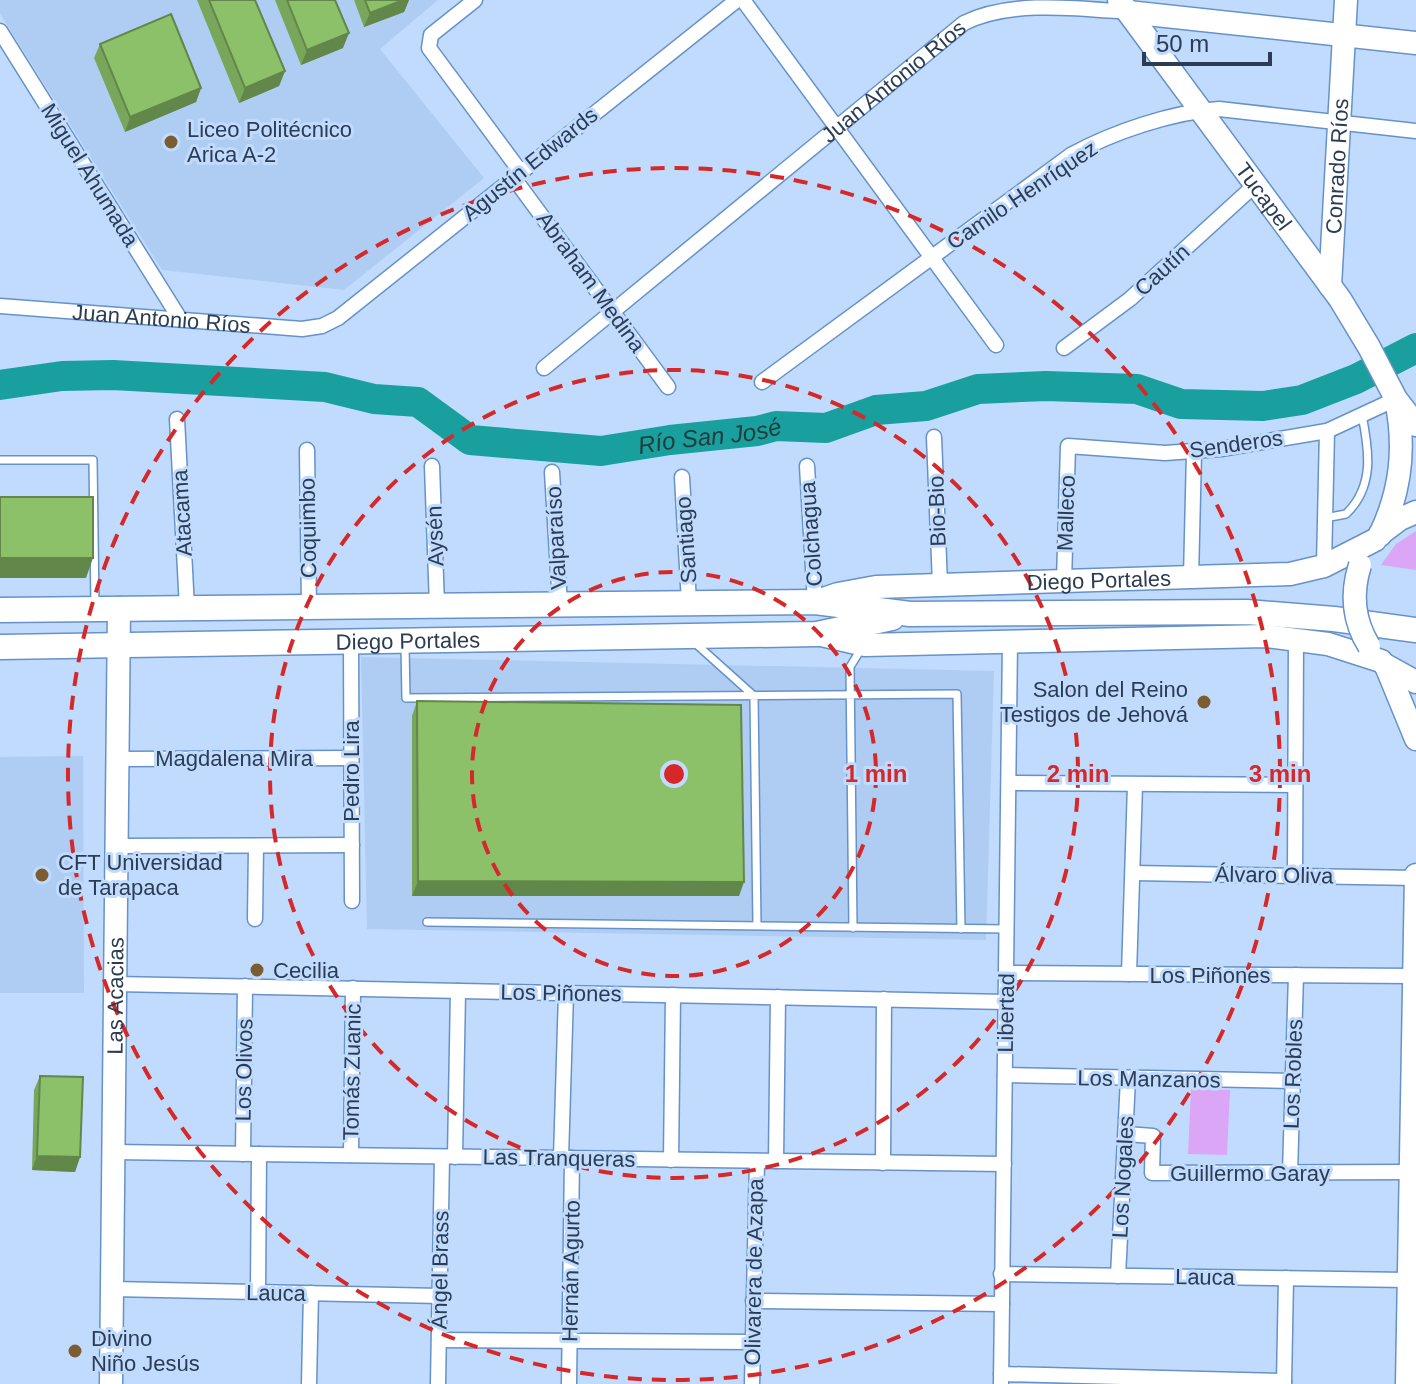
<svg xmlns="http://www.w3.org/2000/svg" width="1416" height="1384" font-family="Helvetica,sans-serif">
<rect width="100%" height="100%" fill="#c0dbfe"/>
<path fill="#afcdf2" d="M 0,0 L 438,0 L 380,49 L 484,178 L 344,290 L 162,270 L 0,14 Z
M 361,657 L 994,671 L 986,940 L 367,929 Z
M 83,756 L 84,993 L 0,993 L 0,757 Z"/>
<path fill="#dba6f6" d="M 1416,531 L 1416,570 L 1381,565 L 1396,544 Z
M 1191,1089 L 1230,1090 L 1227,1155 L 1188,1154 Z"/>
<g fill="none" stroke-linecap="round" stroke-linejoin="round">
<path stroke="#189f9e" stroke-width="30" id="s1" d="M 0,385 L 62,376 L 113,375 L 325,387 L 374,399 L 418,402 L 470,440 L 601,451 L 670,440 L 757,431 L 776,426 L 826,428 L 876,410 L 926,406 L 978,389 L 1046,386 L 1137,389 L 1181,404 L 1263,406 L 1302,400 L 1356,379 L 1416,348"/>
<g stroke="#6692c7" stroke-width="10">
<path id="lane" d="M 0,460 L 93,460 L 95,605
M 1325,518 L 1346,514 C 1375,486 1369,450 1362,415
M 695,643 L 754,696 L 757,926
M 405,646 L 406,698 L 957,694 L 961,929
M 427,922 L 1007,929
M 853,928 L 850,667 L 861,649"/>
</g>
<g stroke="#6692c7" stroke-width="17">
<g id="street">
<path d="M 475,0 L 431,35 L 429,48 L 520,171"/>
<path d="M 743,0 L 996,345"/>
<path d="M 0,31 L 180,319"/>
<path d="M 513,177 L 668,387"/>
<path id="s2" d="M 0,306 L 302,329 L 322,326 L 338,318 L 737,0"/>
<path d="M 1064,348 L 1130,299 L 1255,185"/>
<path id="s3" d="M 544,368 L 964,23 C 1010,0 1076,8 1128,12"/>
<path d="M 762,382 L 1071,155 C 1113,132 1172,112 1219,109 L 1416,131"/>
<path d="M 177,419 L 187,608"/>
<path d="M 934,437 L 940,584"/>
<path d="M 307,450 L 309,607"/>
<path d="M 432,466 L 437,606"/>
<path d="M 807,466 L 815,602"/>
<path d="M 552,472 L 560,605"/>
<path d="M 682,477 L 689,603"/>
<path d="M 1324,566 L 1327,431"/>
<path d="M 1191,578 L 1194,452"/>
<path d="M 1064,581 L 1068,446 L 1165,453 L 1221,449 L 1327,431 L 1396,399"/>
<path d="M 351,642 L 352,901"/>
<path d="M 118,759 L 351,758"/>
<path d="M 1009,783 L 1295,785"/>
<path d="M 117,846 L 352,845"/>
<path d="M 1133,873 L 1416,878"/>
<path d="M 1295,876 L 1296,638"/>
<path d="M 255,919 L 256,846"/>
<path d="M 1006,973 L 1414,976"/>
<path d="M 1129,974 L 1135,785"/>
<path d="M 115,984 L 1006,1002"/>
<path d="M 1005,1075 L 1293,1081"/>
<path d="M 1126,1134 L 1153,1136 L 1152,1173 L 1411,1172"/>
<path d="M 114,1152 L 1004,1164"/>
<path d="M 243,1154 L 245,986"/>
<path d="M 351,1155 L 353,988"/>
<path d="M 455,1157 L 458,991"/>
<path d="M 561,1158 L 566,993"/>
<path d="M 671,1160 L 673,995"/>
<path d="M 776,1161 L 778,997"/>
<path d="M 883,1163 L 884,999"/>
<path d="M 1290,1173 L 1296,975"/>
<path d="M 1001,1274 L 1408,1280"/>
<path d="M 1118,1276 L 1128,1079"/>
<path d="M 112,1289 L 440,1296"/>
<path d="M 258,1292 L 259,1154"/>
<path d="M 753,1301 L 1002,1304"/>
<path d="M 439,1340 L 753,1342"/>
<path d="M 1001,1374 L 1284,1381"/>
<path d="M 309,1384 L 311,1293"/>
<path d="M 438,1384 L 442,1157"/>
<path d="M 569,1384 L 572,1158"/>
<path d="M 752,1384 L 757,1161"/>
<path d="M 1001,1384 L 1010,641"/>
<path d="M 1284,1384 L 1286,1278"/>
</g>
</g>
<g stroke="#6692c7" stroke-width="25">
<g id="secondary">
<path id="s4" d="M 1119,0 L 1340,299 L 1369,347 L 1396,399 L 1416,425"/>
<path d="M 1128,12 L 1416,43"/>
<path id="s5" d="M 1330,286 L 1346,0"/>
<path d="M 1380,534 L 1400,519 L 1416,512"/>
<path d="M 1380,535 C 1401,491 1406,448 1396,400"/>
<path id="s6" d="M 815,602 L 838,594 L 876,587 L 1290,574 L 1324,566 L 1375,540"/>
<path d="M 817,634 L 865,645 L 1266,636 L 1328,644 L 1381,661"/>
<path d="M 1385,665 L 1416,682"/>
<path d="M 1386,666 L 1416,739"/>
<path id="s7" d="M 111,1384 L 119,608"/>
<path d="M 1407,1384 L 1416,875"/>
</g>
</g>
<g stroke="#6692c7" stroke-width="27">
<g id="primary">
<path d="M 0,610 L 815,602 L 910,614 L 1247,612 L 1334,619 L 1416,630"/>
<path id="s8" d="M 0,647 L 817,634 L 892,618"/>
</g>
</g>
<use href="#lane" stroke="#fff" stroke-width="7"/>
<use href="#street" stroke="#fff" stroke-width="14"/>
<use href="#secondary" stroke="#fff" stroke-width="22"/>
<use href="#primary" stroke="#fff" stroke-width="24"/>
<g stroke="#6692c7" stroke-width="25" stroke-linecap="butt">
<path id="secondary-bridge" d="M 1360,565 C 1351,593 1353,620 1369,646"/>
</g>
<use href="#secondary-bridge" stroke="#fff" stroke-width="22"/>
</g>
<path fill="#78a65a" d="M 197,0 L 255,0 L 285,71 L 279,86 L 239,103 Z
M 275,0 L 335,0 L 343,48 L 301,65 Z
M 354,0 L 409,0 L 404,12 L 364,27 Z
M 100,44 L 201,88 L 196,102 L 125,132 L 94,58 Z
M 417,701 L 739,896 L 412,896 L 412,716 Z
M 40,1076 L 80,1157 L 75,1172 L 32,1170 L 34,1090 Z"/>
<path fill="#62874a" d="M 403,0 L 409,0 L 404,12 L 364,27 L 370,13 Z
M 349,33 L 343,48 L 301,65 L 307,50 Z
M 285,71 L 279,86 L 239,103 L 245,88 Z
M 201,88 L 196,102 L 125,132 L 130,117 Z
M 0,558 L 93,558 L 86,578 L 0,578 Z
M 418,881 L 744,882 L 739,896 L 412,896 Z
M 37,1156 L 80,1157 L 75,1172 L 32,1170 Z"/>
<path fill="#8cc169" stroke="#62874a" stroke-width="2" d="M 209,0 L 255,0 L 285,71 L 245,88 Z
M 287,0 L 335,0 L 349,33 L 307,50 Z
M 365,0 L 403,0 L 370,13 Z
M 171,14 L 201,88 L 130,117 L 100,44 Z
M 0,497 L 93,497 L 93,558 L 0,558 Z
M 417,701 L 741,705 L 744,882 L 418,881 Z
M 40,1076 L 83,1077 L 80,1157 L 37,1156 Z"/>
<g fill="none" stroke="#d62828" stroke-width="4" stroke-dasharray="14 10">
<circle cx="674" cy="774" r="202"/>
<circle cx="674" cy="774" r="404"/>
<circle cx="674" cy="774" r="606"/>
</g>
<g fill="#7b5d31" stroke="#c0dbfe" stroke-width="3">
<circle cx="171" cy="142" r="8"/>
<circle cx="1204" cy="702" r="8"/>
<circle cx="42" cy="875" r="8"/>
<circle cx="257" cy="970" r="8"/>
<circle cx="75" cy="1351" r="8"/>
</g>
<g text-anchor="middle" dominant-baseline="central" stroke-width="6" stroke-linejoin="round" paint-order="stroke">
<g font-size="22" fill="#2b3d54" stroke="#c0dbfe">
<text stroke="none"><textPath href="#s3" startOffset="452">Juan Antonio Ríos</textPath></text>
<text transform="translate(530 164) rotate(-39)">Agustín Edwards</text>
<text stroke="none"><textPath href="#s5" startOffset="120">Conrado Ríos</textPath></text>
<text transform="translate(90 175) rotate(58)">Miguel Ahumada</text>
<text transform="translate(1022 195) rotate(-34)">Camilo Henríquez</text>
<text stroke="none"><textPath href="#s4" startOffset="244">Tucapel</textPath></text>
<text transform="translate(1162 270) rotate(-42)">Cautín</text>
<text transform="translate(591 282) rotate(54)">Abraham Medina</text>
<text stroke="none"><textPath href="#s2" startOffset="162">Juan Antonio Ríos</textPath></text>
<text transform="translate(1236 444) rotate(-8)">Senderos</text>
<text transform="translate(937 511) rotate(-92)">Bio-Bio</text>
<text transform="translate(182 513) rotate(-93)">Atacama</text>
<text transform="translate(1066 513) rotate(-88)">Malleco</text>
<text transform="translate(308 528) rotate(-91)">Coquimbo</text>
<text transform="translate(811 534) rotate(-94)">Colchagua</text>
<text transform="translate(435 536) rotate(-92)">Aysén</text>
<text transform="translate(556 538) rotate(-93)">Valparaíso</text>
<text transform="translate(686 540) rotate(-94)">Santiago</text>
<text stroke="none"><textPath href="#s6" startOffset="286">Diego Portales</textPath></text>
<text stroke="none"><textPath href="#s8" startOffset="408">Diego Portales</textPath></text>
<text x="234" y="758">Magdalena Mira</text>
<text transform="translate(351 771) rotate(-90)">Pedro Lira</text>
<text transform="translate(1274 875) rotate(1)">Álvaro Oliva</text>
<text x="1210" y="975">Los Piñones</text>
<text transform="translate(561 993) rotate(1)">Los Piñones</text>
<text stroke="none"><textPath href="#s7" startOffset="388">Las Acacias</textPath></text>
<text transform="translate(1006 1013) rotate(-89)">Libertad</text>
<text transform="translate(244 1070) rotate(-89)">Los Olivos</text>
<text transform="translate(352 1072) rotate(-89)">Tomás Zuanic</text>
<text transform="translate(1293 1074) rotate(-88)">Los Robles</text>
<text transform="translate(1149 1079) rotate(1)">Los Manzanos</text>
<text transform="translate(559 1158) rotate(1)">Las Tranqueras</text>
<text x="1250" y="1173">Guillermo Garay</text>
<text transform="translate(1123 1177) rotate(-87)">Los Nogales</text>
<text transform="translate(440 1270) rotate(-89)">Ángel Brass</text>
<text transform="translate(571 1271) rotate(-89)">Hernán Agurto</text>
<text transform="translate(754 1272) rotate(-89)">Olivarera de Azapa</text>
<text transform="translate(1205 1277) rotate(1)">Lauca</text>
<text transform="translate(276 1293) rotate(1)">Lauca</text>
</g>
<g font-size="22" fill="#2b3d54" stroke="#c0dbfe" text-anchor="start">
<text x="187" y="129">Liceo Politécnico<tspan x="187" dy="25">Arica A-2</tspan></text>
<text x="1188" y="689" text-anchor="end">Salon del Reino<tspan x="1188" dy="25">Testigos de Jehová</tspan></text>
<text x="58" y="862">CFT Universidad<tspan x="58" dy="25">de Tarapaca</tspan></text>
<text x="273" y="970">Cecilia</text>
<text x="91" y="1338">Divino<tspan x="91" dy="25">Niño Jesús</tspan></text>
</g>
<g font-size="24" font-style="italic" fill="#223d3c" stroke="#c0dbfe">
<text stroke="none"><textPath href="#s1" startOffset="726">Río San José</textPath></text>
</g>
</g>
<circle cx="674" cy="774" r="12" fill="#d62828" stroke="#c0dbfe" stroke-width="4"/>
<g font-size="24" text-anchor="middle" font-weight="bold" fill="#d62828" stroke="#c0dbfe" stroke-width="6" stroke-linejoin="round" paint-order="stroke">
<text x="876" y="782">1 min</text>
<text x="1078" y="782">2 min</text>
<text x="1280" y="782">3 min</text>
</g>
<path d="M1144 52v12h126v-12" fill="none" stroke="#2b3d54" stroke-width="4"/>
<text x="1156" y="52" font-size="24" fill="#2b3d54" stroke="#c0dbfe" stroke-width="6" paint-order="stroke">50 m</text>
</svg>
